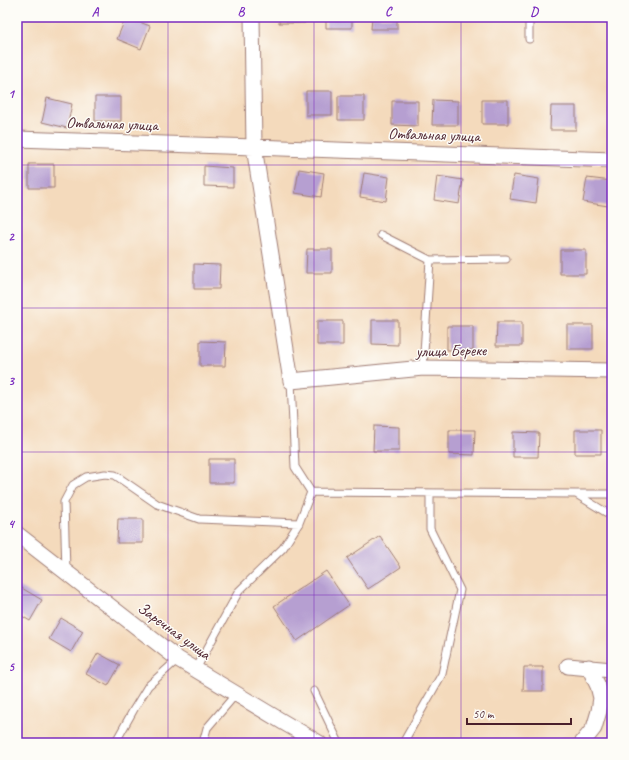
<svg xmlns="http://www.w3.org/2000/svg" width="629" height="760" font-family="Caveat,sans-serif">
<rect width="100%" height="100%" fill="#fdfcf7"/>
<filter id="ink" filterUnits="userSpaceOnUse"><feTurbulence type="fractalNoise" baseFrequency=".025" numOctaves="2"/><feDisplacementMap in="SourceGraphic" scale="8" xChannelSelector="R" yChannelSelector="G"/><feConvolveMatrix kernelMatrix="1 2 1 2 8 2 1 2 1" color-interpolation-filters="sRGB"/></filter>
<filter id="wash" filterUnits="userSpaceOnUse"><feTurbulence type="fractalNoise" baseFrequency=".012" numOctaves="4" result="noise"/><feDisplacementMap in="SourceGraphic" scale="16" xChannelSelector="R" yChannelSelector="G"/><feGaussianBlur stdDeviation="0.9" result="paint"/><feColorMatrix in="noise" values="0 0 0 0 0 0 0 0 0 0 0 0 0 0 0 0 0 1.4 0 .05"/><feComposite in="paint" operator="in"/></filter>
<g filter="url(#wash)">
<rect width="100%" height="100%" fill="#f4dabc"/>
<g id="blocks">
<path fill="#b69fd1" d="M 126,17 L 150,26 L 141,49 L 117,39 Z
M 279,17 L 305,17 L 305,23 L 279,23 Z
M 326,17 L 352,17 L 352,28 L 326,28 Z
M 372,17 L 397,17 L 397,29 L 371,29 Z
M 306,91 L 332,91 L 332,115 L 306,115 Z
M 338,96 L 364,96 L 364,120 L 338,120 Z
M 95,97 L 121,97 L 121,121 L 95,121 Z
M 47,98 L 72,104 L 67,128 L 42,122 Z
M 433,100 L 458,101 L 458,125 L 432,125 Z
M 482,100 L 508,100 L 508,124 L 482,124 Z
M 392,101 L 418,101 L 418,126 L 392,125 Z
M 551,106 L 576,106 L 576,130 L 550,130 Z
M 610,106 L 612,106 L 612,130 L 610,130 Z
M 29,164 L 54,164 L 54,188 L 29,188 Z
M 204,166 L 233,168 L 233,187 L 204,186 Z
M 299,169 L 324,173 L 321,197 L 295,193 Z
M 364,173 L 389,177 L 386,201 L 360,197 Z
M 514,175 L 539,179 L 536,203 L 510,199 Z
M 437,176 L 463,180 L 459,204 L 434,200 Z
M 587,178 L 612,181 L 608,206 L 583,202 Z
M 307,249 L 332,249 L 332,273 L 306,273 Z
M 560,250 L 586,250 L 586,274 L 560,274 Z
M 194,264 L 220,265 L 219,289 L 194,289 Z
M 372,320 L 398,320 L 398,345 L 372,344 Z
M 317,321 L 343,321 L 343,345 L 317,345 Z
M 497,322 L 522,322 L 522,346 L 496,346 Z
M 567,325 L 593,325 L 593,349 L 567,349 Z
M 447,326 L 473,326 L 473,350 L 447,350 Z
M 200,341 L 226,342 L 225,366 L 200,366 Z
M 374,426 L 399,427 L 399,451 L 373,451 Z
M 449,430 L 475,430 L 474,455 L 449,454 Z
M 575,430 L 601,430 L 601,454 L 575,454 Z
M 513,432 L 539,433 L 538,457 L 513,457 Z
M 209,459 L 234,459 L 234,483 L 209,483 Z
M 118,519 L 143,519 L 143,543 L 117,543 Z
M 380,536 L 401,567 L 368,589 L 347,558 Z
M 326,571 L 349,605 L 297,641 L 274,606 Z
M 20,587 L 42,600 L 30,621 L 17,613 L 17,592 Z
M 61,618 L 83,631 L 71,652 L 49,639 Z
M 98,653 L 120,665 L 108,686 L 86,674 Z
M 524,667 L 543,667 L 543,691 L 523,691 Z"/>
</g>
</g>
<g filter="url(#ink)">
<use href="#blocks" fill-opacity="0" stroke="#9f7c74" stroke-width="1"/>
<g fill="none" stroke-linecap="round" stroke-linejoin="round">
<g stroke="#9f7c74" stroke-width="9">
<path id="service" d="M 529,17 L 529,39
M 381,235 L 430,260 L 506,259
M 423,368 L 430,260
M 291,381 L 295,467 L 311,492 L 576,494 L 612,516
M 576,494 L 612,494
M 66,571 L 64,502 L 73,485 L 86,477 L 105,474 L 115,475 L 157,504 L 199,519 L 299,523
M 196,669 L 239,591 L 283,548 L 299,523 L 311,492
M 314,691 L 339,743
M 115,743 L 134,709 L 148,686 L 178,659
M 203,743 L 207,728 L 236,694
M 403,743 L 442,674 L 460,590 L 430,529 L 430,493"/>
</g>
<g stroke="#9f7c74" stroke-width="17">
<path id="minor" d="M 17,139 L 254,147 L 252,17
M 612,160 L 254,147 L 291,381 L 423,368 L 612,371
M 17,534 L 178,659 L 283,722 L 319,743
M 568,666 L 612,670
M 582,743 L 594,728 L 599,711 L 601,698 L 598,686 L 589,667"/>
</g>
<use href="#service" stroke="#fff" stroke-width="7"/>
<use href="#minor" stroke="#fff" stroke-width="15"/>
</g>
</g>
<path fill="none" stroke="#7b2cbf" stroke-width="1" stroke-opacity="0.55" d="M 168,17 L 168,743M 314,17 L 314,743M 461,17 L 461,743M 17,165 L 612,165M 17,308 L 612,308M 17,452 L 612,452M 17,595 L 612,595"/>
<g text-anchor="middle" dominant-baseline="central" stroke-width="3" stroke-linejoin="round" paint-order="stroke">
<g font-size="16" fill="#4a1f2b" stroke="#fdfcf7">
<text transform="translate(112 124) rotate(2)">Отвальная улица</text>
<text transform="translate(434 135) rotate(2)">Отвальная улица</text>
<text transform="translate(451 351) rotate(-1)">улица Береке</text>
<text transform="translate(174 631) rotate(36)">Заречная улица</text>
</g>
</g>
<rect width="629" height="760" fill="none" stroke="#fdfcf7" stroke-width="44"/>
<path d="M467 718v6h104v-6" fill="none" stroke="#4a1f2b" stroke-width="2"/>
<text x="473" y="718" font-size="12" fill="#4a1f2b" stroke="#fdfcf7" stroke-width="3" paint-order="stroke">50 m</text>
<rect x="22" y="22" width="585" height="716" fill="none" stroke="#7b2cbf" stroke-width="1.5"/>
<g font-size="13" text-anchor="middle" font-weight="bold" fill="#7b2cbf">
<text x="95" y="16">A</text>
<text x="241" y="16">B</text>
<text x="388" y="16">C</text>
<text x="534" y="16">D</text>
<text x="11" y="98">1</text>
<text x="11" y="241">2</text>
<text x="11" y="385">3</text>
<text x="11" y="528">4</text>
<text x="11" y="671">5</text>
</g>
</svg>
